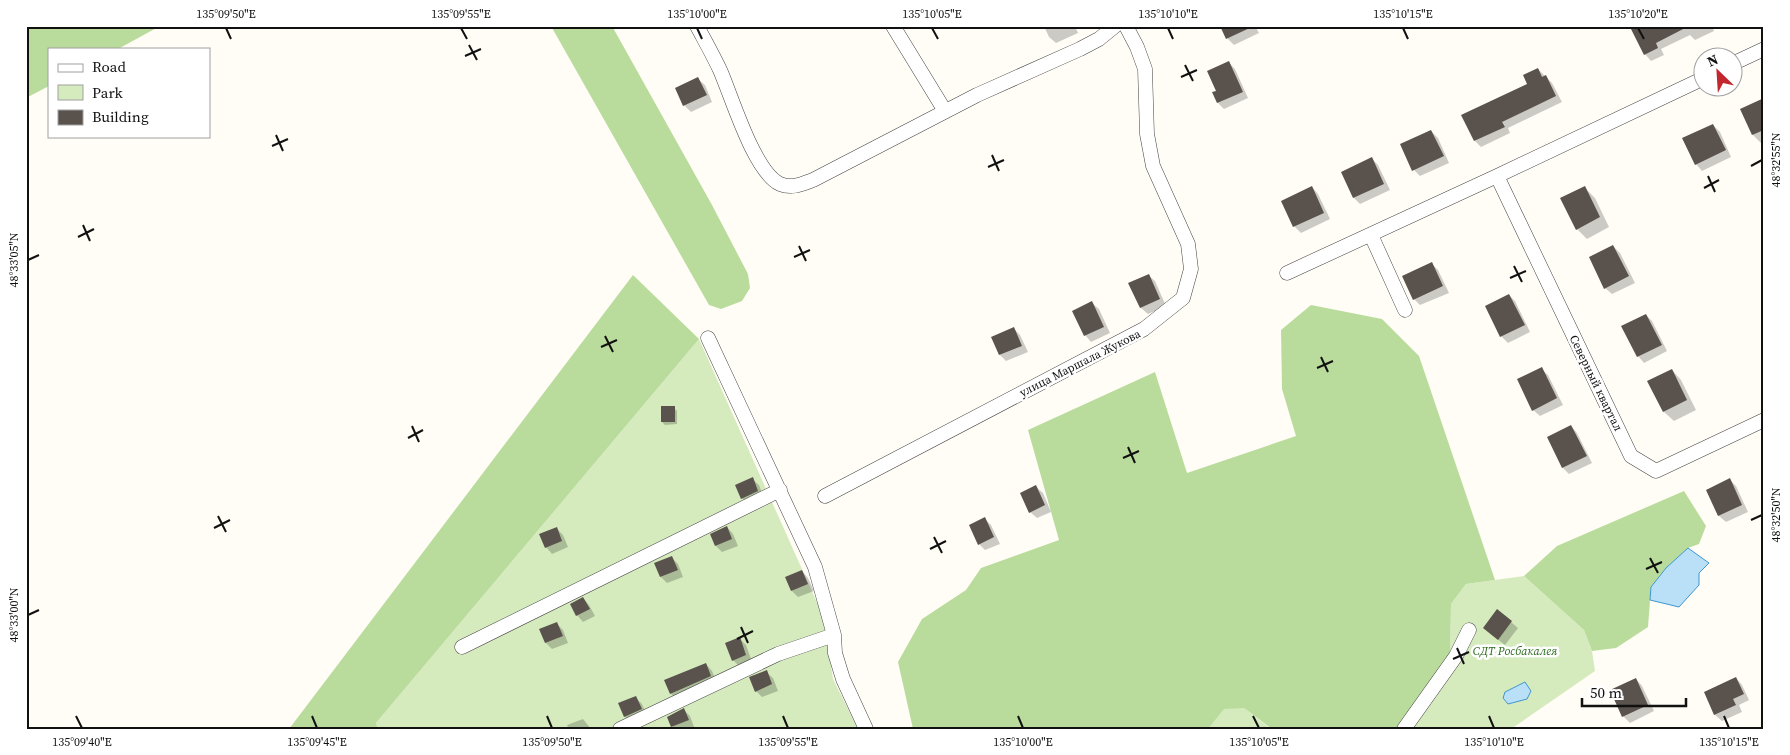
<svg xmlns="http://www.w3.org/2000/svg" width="1790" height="755" font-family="'Source Serif 4',serif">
<rect width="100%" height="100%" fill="#fffdf5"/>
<path fill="#d5ebbd" d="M 699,339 L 823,616 L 833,679 L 858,729 L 378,729 L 376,723 Z
M 1524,576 L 1584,630 L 1592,651 L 1595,671 L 1511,729 L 1401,729 L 1450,658 L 1451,604 L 1466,584 Z
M 1224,708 L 1244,708 L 1271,729 L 1208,729 Z"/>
<path fill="#b9dc9c" d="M 26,26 L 160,26 L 118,49 L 49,49 L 49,86 L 26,98 Z
M 551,26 L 612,26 L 712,205 L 748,274 L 750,288 L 742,301 L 721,309 L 709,305 Z
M 633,275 L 699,339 L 376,723 L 378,729 L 289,729 Z
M 1311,305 L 1382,319 L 1419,356 L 1495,580 L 1466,584 L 1451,604 L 1450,658 L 1401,729 L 1272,729 L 1244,708 L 1224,709 L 1208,729 L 913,729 L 898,662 L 922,619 L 966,590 L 981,568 L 1059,540 L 1028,430 L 1155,372 L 1187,473 L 1296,436 L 1282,389 L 1281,330 Z
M 1684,491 L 1706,526 L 1699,544 L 1688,548 L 1666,568 L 1651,587 L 1648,627 L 1616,648 L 1592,651 L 1584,630 L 1524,576 L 1557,546 Z"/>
<path fill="#b9e0f7" stroke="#3f96cf" d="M 1688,548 L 1709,563 L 1699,573 L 1699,585 L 1679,607 L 1650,600 L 1651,587 L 1666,568 Z
M 1525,682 L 1531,691 L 1527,699 L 1508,704 L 1503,698 L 1505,692 Z"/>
<path fill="#0003" d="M 1044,26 L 1075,26 L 1078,33 L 1056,43 L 1049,37 Z
M 1222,26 L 1255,26 L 1259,33 L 1234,45 L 1227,38 Z
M 1640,26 L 1712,26 L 1714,31 L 1695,40 L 1690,35 L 1661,49 L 1664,55 L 1651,61 L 1645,54 Z
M 1228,62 L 1235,69 L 1248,98 L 1224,109 L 1218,103 L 1214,93 L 1217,92 Z
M 1538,69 L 1552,83 L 1562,102 L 1508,128 L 1510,133 L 1481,147 L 1475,141 L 1529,85 Z
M 698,79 L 705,85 L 712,102 L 691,112 L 684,105 Z
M 1764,99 L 1764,144 L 1763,145 L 1753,135 L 1741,109 Z
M 1713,125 L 1720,132 L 1731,157 L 1702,171 L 1696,164 Z
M 1431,131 L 1438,138 L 1449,163 L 1420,176 L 1414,170 Z
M 1372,159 L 1378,165 L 1390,190 L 1360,204 L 1354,198 L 1342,173 Z
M 1312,187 L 1318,194 L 1330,219 L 1301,233 L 1294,226 Z
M 1585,188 L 1595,198 L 1609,227 L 1587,239 L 1577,229 Z
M 1613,246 L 1620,253 L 1635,283 L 1612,294 L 1605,288 Z
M 1432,264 L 1438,270 L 1449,293 L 1420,305 L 1414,299 Z
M 1148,275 L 1155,281 L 1166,306 L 1148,314 L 1141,308 L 1130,283 Z
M 1509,295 L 1515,301 L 1530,332 L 1508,343 L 1501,336 Z
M 1092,303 L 1099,309 L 1110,333 L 1091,342 L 1085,335 Z
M 1646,315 L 1652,321 L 1667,351 L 1644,363 L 1638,356 Z
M 1014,329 L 1020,335 L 1028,352 L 1006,361 L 1000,355 Z
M 1541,369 L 1548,375 L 1563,405 L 1540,416 L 1533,410 Z
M 1672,370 L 1681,380 L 1696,410 L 1674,421 L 1664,412 Z
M 674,408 L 677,411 L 677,424 L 665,425 L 662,422 Z
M 1571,426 L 1577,433 L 1592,463 L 1569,474 L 1563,468 L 1548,438 Z
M 752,479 L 759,485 L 764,498 L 748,504 L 742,498 Z
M 1730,480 L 1736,486 L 1748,512 L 1726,522 L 1719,516 L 1707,490 Z
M 1036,487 L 1043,493 L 1051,512 L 1037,518 L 1030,512 Z
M 985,519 L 991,525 L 1000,544 L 985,550 L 979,544 Z
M 727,527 L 733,534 L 738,546 L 722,552 L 716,546 Z
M 556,528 L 563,535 L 568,547 L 552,554 L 546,547 Z
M 671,557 L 678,564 L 683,577 L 667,583 L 661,577 Z
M 802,571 L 808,578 L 814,591 L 798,597 L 792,591 Z
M 583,598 L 589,605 L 595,616 L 583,622 L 577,615 Z
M 1498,611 L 1518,628 L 1505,645 L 1491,634 Z
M 556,623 L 563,630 L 568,643 L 552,649 L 546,643 L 541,630 Z
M 740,639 L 746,645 L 752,662 L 739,666 L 733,660 Z
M 706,664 L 712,671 L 717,683 L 677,700 L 671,694 Z
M 766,672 L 773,678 L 778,691 L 762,697 L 756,691 Z
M 1736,678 L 1742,685 L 1749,700 L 1739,705 L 1742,712 L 1722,721 L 1715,715 L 1705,693 Z
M 1636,679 L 1642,686 L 1654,711 L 1630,723 L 1623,716 Z
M 636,698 L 642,704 L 647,716 L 632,723 L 625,717 L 620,704 Z
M 684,710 L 690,716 L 694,727 L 689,729 L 674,729 L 668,717 Z
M 583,719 L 591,729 L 569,729 L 567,725 Z"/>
<path fill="#5a524d" d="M 1220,26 L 1254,26 L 1226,39 Z
M 1637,26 L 1689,26 L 1656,43 L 1658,48 L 1644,55 L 1631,29 Z
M 1229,61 L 1243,92 L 1217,103 L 1212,92 L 1216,91 L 1207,71 Z
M 1538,68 L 1542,77 L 1546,75 L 1556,96 L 1502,122 L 1505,127 L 1474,141 L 1461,115 L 1527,84 L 1523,75 Z
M 698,77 L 707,95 L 683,106 L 675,88 Z
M 1764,98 L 1764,130 L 1752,135 L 1740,109 Z
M 1713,124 L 1726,150 L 1695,165 L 1682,138 Z
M 1431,130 L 1444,156 L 1412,171 L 1400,144 Z
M 1372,157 L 1384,184 L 1353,198 L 1341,172 Z
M 1312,186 L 1324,213 L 1293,227 L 1281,201 Z
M 1585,186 L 1600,217 L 1576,230 L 1560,198 Z
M 1613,245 L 1629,276 L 1604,289 L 1589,257 Z
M 1432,262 L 1443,286 L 1413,300 L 1402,276 Z
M 1149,274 L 1160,299 L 1140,308 L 1128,283 Z
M 1509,294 L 1525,325 L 1500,337 L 1485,306 Z
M 1092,301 L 1104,327 L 1084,336 L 1072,311 Z
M 1646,314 L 1662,345 L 1637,357 L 1621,326 Z
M 1014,327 L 1022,346 L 999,355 L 991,337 Z
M 1542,367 L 1557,398 L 1532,411 L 1517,379 Z
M 1672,369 L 1687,400 L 1663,412 L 1647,381 Z
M 661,406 L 675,406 L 675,422 L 661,422 Z
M 1571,425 L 1587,456 L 1562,468 L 1547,437 Z
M 753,477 L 758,491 L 741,499 L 735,485 Z
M 1730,478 L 1742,505 L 1718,516 L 1706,490 Z
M 1036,485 L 1045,505 L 1029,513 L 1020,493 Z
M 985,517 L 994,537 L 978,545 L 969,525 Z
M 727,526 L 732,539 L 715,546 L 710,534 Z
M 557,527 L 562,541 L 545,548 L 539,534 Z
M 672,556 L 678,570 L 660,577 L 654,563 Z
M 802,570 L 808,584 L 791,591 L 785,577 Z
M 583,597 L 590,609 L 576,616 L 570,604 Z
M 1497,609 L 1512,621 L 1498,640 L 1483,628 Z
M 557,622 L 563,636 L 545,643 L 539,629 Z
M 740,637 L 746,655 L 732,661 L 725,643 Z
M 706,663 L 711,676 L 670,694 L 664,680 Z
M 767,670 L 772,684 L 755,692 L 749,677 Z
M 1736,677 L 1744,694 L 1733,699 L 1736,705 L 1714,715 L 1704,692 Z
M 1636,678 L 1648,705 L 1622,717 L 1610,690 Z
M 636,696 L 642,709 L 624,717 L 618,703 Z
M 684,708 L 689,720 L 671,727 L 667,717 Z"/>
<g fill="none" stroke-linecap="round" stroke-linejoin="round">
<g stroke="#444" stroke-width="15">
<path id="minor" d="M 697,26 C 705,41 713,55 720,70 C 732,97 754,172 780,184 C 792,189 802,184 813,180 L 977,95 L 1080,49 L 1099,39 L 1115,26
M 893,26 L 945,111
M 1732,64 L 1764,49
M 1497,176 L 1631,456 L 1656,471 L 1764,420
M 1371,235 L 1405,310
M 1287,273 L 1497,176 L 1702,79
M 708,338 L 815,567 L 834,635 L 835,653 L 843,679 L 866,729
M 825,496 L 1144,329 L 1183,298 L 1191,269 L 1188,244 L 1153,166 L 1147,134 L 1145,69 L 1137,47 L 1126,26
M 462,647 L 780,490
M 620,729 L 778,654 L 834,635
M 1404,729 L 1456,656 L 1469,630"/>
</g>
<use href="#minor" stroke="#fff" stroke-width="14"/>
</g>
<path fill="none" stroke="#111" stroke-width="2" d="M 226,28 L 231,39M 461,28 L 467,39M 697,28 L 702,39M 932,28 L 938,39M 1168,28 L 1173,39M 1403,28 L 1408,39M 1638,28 L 1644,39M 469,45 L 477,60M 465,56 L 481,49M 1185,65 L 1193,81M 1181,77 L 1197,70M 276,135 L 283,151M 272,146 L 288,139M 992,155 L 999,171M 1751,166 L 1762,160M 988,167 L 1004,160M 1708,176 L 1715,192M 1704,188 L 1719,180M 83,225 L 90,241M 78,237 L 94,229M 799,246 L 806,261M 794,257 L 810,250M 28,260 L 39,255M 1514,266 L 1522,282M 1510,278 L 1526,271M 605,336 L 613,352M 601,347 L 617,340M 1321,357 L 1328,372M 1317,368 L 1333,361M 412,426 L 419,442M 408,438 L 423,430M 1128,447 L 1135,463M 1123,458 L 1139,451M 218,516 L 226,532M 1751,520 L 1762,515M 214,528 L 230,520M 934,537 L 942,553M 930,549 L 946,541M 1650,558 L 1658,573M 1646,569 L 1662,562M 28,615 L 39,610M 741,627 L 748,643M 737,639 L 753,631M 1457,648 L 1464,664M 1453,659 L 1469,652M 76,716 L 82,728M 312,716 L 317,728M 547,716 L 552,728M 783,716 L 788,728M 1018,716 L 1023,728M 1253,716 L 1259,728M 1489,716 L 1494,728M 1724,716 L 1729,728"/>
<g text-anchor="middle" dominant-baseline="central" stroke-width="5" stroke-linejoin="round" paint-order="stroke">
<g font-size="12" fill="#111" stroke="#fff">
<text transform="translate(1080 363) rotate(-27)">улица Маршала Жукова</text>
<text transform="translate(1596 383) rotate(64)">Северный квартал</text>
</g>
<g font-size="12" font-style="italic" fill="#2f6b1f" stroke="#fff">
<text x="1515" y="651">СДТ Росбакалея</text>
</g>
</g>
<rect width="1790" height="755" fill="none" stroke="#ffffff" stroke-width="55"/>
<rect x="48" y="48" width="162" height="90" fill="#ffffff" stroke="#a0a0a0"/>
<rect x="58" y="64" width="25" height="8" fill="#ffffff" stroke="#a0a0a0"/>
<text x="92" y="72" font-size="15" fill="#111111">Road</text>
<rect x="58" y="85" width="25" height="15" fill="#d5ebbd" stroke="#a0a0a0"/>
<text x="92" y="98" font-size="15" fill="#111111">Park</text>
<rect x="58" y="110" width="25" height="15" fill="#5a524d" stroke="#a0a0a0"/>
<text x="92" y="122" font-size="15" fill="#111111">Building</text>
<g transform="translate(1718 72) rotate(335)"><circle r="24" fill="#ffffff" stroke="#a0a0a0"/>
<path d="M0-4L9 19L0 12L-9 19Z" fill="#c4262e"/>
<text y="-8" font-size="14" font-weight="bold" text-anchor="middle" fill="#111111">N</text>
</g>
<path d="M1582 698v8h104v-8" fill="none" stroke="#111111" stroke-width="2.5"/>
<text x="1590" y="698" font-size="15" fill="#111111" stroke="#ffffff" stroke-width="4" paint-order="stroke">50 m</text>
<rect x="28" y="28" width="1734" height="700" fill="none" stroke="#111" stroke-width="2"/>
<g font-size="12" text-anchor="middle" fill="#111">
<text x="226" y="18">135°09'50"E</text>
<text x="461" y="18">135°09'55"E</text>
<text x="697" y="18">135°10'00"E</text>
<text x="932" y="18">135°10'05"E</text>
<text x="1168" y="18">135°10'10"E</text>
<text x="1403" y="18">135°10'15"E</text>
<text x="1638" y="18">135°10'20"E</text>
<text transform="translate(1776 160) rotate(-90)" y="4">48°32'55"N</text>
<text transform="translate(14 260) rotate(-90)" y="4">48°33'05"N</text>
<text transform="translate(1776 515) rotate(-90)" y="4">48°32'50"N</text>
<text transform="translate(14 615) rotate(-90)" y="4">48°33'00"N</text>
<text x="82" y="746">135°09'40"E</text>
<text x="317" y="746">135°09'45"E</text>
<text x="552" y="746">135°09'50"E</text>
<text x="788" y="746">135°09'55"E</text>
<text x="1023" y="746">135°10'00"E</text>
<text x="1259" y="746">135°10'05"E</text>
<text x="1494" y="746">135°10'10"E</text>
<text x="1729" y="746">135°10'15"E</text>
</g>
</svg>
